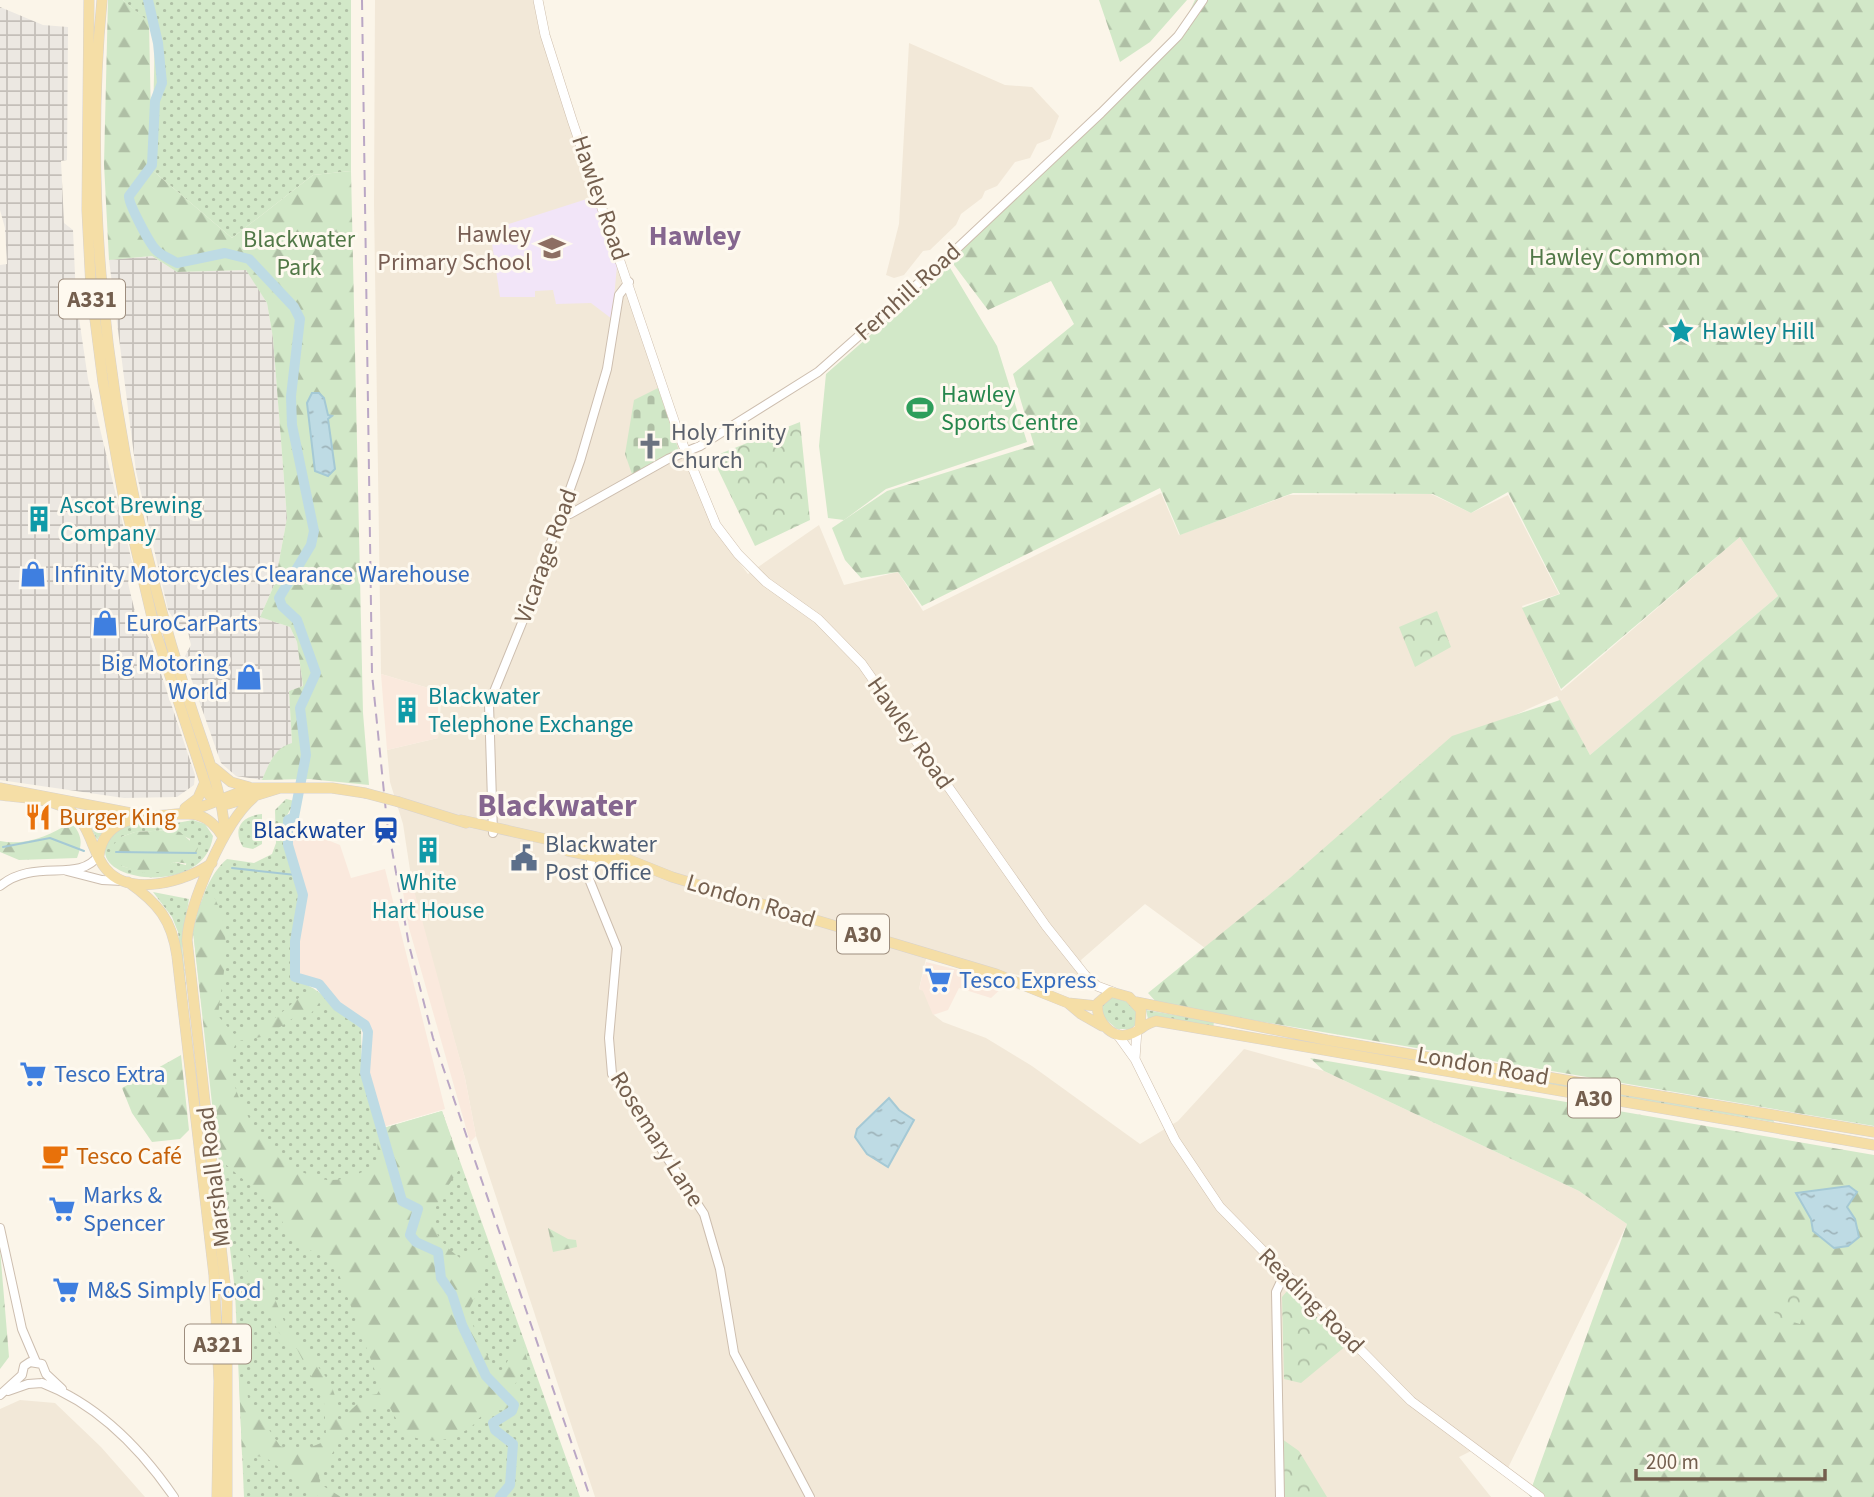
<svg xmlns="http://www.w3.org/2000/svg" width="1874" height="1497" font-family="'Source Sans 3',sans-serif">
<defs>
<pattern id="industrial-grid" width="8" height="8" patternUnits="userSpaceOnUse" patternTransform="scale(1.75)"><rect width="8" height="8" fill="#ece8e2"/><path d="M0 4h8M4 0v8" fill="none" stroke="#c4bfb9"/></pattern>
<pattern id="grass-dots" width="8" height="8" patternUnits="userSpaceOnUse" patternTransform="scale(1.75)"><rect width="8" height="8" fill="#d2e8c8"/><path d="M2 2h.1M6 6h.1" fill="none" stroke="#afbfa5" stroke-width="1.8" stroke-linecap="round"/></pattern>
<pattern id="forest-firs" width="22" height="20" patternUnits="userSpaceOnUse" patternTransform="scale(1.75)"><rect width="22" height="20" fill="#d2e8c8"/><path d="M5 1l3.5 6h-7zM16 11l3.5 6h-7z" fill="#afbfa5"/></pattern>
<pattern id="cemetery-stones" width="16" height="16" patternUnits="userSpaceOnUse" patternTransform="scale(1.75)"><rect width="16" height="16" fill="#d2e8c8"/><path d="M2 7V4a2 2 0 0 1 4 0v3zM10 15v-3a2 2 0 0 1 4 0v3z" fill="#afbfa5"/></pattern>
<pattern id="park-crowns" width="20" height="18" patternUnits="userSpaceOnUse" patternTransform="scale(1.75)"><rect width="20" height="18" fill="#d2e8c8"/><path d="M2 6a3 3 0 1 1 6 0M12 15a3 3 0 1 1 6 0" fill="none" stroke="#afbfa5"/></pattern>
<pattern id="water-ripples" width="26" height="14" patternUnits="userSpaceOnUse" patternTransform="scale(1.75)"><rect width="26" height="14" fill="#bedbe4"/><path d="M2 4q2-2 4 0t4 0M15 11q2-2 4 0t4 0" fill="none" stroke="#9fb5bb"/></pattern>
</defs>
<rect width="100%" height="100%" fill="#fbf5e9"/>
<path fill="#f2e8d8" d="M 375,0 L 539,0 L 583,169 L 617,266 L 722,540 L 748,574 L 819,525 L 844,585 L 898,572 L 923,611 L 1161,493 L 1179,535 L 1289,495 L 1431,494 L 1471,513 L 1508,495 L 1559,594 L 1522,606 L 1561,691 L 1740,537 L 1778,596 L 1590,755 L 1557,696 L 1457,741 L 1205,948 L 1145,904 L 1081,960 L 1089,990 L 995,970 L 928,950 L 919,989 L 923,990 L 934,1015 L 943,1022 L 986,1038 L 1032,1066 L 1140,1144 L 1178,1121 L 1244,1049 L 1324,1071 L 1579,1191 L 1627,1224 L 1508,1468 L 1479,1447 L 1459,1457 L 1491,1497 L 595,1497 L 476,1136 L 465,1078 L 414,896 L 403,824 L 390,782 L 387,750 L 438,738 L 442,692 L 381,674 L 374,204 Z
M 909,43 L 1005,85 L 1032,87 L 1059,116 L 1050,139 L 1037,144 L 1030,158 L 1015,162 L 997,186 L 985,191 L 982,198 L 961,214 L 956,225 L 930,250 L 923,251 L 904,275 L 894,278 L 886,275 L 899,224 Z
M 20,1400 L 55,1403 L 101,1447 L 145,1497 L 0,1497 L 0,1409 Z"/>
<path fill="#fae9dd" d="M 381,674 L 442,692 L 438,700 L 438,738 L 387,750 Z
M 290,825 L 340,845 L 351,878 L 385,869 L 445,1109 L 383,1127 L 367,1073 L 369,1031 L 366,1023 L 338,1005 L 319,983 L 296,975 L 297,941 L 304,894 L 290,846 Z
M 409,872 L 465,1078 L 476,1136 L 470,1142 L 409,928 L 400,874 Z
M 926,962 L 963,971 L 1021,990 L 1003,987 L 991,998 L 959,988 L 948,1010 L 933,1015 L 923,991 L 919,989 Z"/>
<path fill="url(#industrial-grid)" d="M 0,7 L 43,25 L 68,27 L 67,160 L 61,161 L 64,223 L 73,230 L 76,298 L 88,379 L 133,566 L 128,583 L 135,612 L 149,638 L 195,775 L 194,785 L 177,797 L 124,798 L 0,780 L 0,265 L 7,264 L 5,228 L 0,210 Z
M 152,256 L 177,272 L 247,270 L 267,303 L 273,338 L 287,518 L 275,583 L 260,617 L 290,627 L 297,642 L 303,686 L 289,691 L 292,744 L 272,758 L 262,780 L 236,776 L 221,763 L 184,658 L 191,645 L 188,632 L 179,628 L 168,610 L 136,471 L 109,260 Z"/>
<path fill="#f2e5f8" d="M 593,197 L 617,266 L 612,319 L 591,303 L 556,304 L 553,290 L 535,291 L 535,297 L 500,297 L 490,230 Z"/>
<path fill="url(#grass-dots)" fill-rule="evenodd" d="M 123,0 L 351,0 L 351,171 L 313,175 L 232,238 L 152,170 L 155,28 Z
M 286,799 L 295,801 L 285,819 L 285,846 L 300,895 L 292,945 L 292,979 C 326,989 333,1010 361,1028 L 362,1075 L 377,1130 L 442,1111 L 580,1497 L 244,1497 L 235,1291 L 193,931 C 199,907 207,876 227,859 L 254,863 L 272,854 L 276,843 L 275,810 Z
M 262,814 L 262,844 L 253,849 L 243,847 C 233,831 239,816 262,814 Z
M 86,816 L 117,818 L 118,820 L 105,828 L 97,840 Z
M 193,820 L 205,824 L 213,836 C 205,899 85,881 108,842 C 112,835 120,828 128,825 C 138,823 150,825 161,825 C 171,824 182,822 193,820 ZM 171,830 L 190,839 L 186,865 L 174,862 C 151,874 147,873 122,866 L 121,837 L 135,832 Z
M 153,892 L 189,899 L 182,945 L 192,1050 L 178,932 L 172,917 Z
M 1112,997 L 1128,1002 L 1137,1013 L 1136,1024 L 1131,1029 L 1117,1029 L 1103,1017 L 1103,1004 Z
M 1146,1010 L 1214,1022 L 1213,1029 L 1148,1019 Z
M 1329,1044 L 1773,1119 L 1774,1122 L 1329,1049 Z"/>
<path fill="url(#forest-firs)" d="M 108,0 L 123,0 L 149,22 L 152,170 L 232,238 L 313,175 L 351,171 L 363,713 L 369,785 L 309,779 L 262,780 C 269,764 274,748 292,743 L 289,691 L 303,686 L 297,642 L 290,627 L 260,617 L 275,583 L 287,518 L 273,338 L 267,303 L 246,270 L 177,272 L 152,256 L 109,260 L 104,164 Z
M 1099,0 L 1187,0 L 1150,42 L 1120,62 Z
M 1195,0 L 1874,0 L 1874,1126 L 1158,1004 L 1148,993 L 1291,877 L 1452,736 L 1560,700 L 1590,755 L 1778,596 L 1740,537 L 1561,689 L 1522,608 L 1560,594 L 1508,492 L 1471,513 L 1433,494 L 1293,493 L 1180,535 L 1160,488 L 922,606 L 898,572 L 861,578 L 845,560 L 832,528 L 887,491 L 1034,445 L 1013,374 L 1074,324 L 1051,281 L 988,310 L 948,257 L 1178,36 Z
M 71,822 C 82,835 83,842 77,858 L 19,860 L 0,852 L 0,841 C 25,846 50,836 71,822 Z
M 171,830 L 180,832 L 198,848 L 191,864 L 174,862 L 159,872 L 143,873 L 122,866 L 113,858 L 114,844 L 121,837 L 135,832 Z
M 207,897 L 214,897 C 235,935 222,977 218,1016 L 234,1034 L 267,1025 L 301,996 L 314,995 L 319,1003 L 309,1016 L 296,1016 L 267,1036 L 238,1041 C 215,1070 255,1135 278,1157 C 288,1167 313,1178 327,1180 C 347,1181 363,1173 378,1162 L 377,1130 L 442,1111 L 461,1167 C 435,1206 415,1223 460,1258 L 481,1249 C 492,1272 477,1292 467,1313 L 495,1371 L 503,1370 L 520,1336 L 528,1362 L 514,1386 L 522,1401 L 516,1409 C 507,1410 491,1410 483,1415 C 478,1418 475,1424 471,1427 C 448,1443 429,1445 404,1433 L 389,1406 L 374,1405 L 346,1430 L 319,1476 L 320,1484 L 341,1497 L 319,1497 L 265,1457 L 242,1455 L 239,1379 L 246,1385 L 248,1398 L 280,1446 L 290,1450 L 306,1449 L 321,1443 L 326,1435 L 324,1402 L 297,1349 L 279,1333 L 244,1264 L 240,1254 L 245,1251 L 270,1287 L 284,1321 L 331,1384 L 337,1402 L 335,1417 L 340,1420 L 366,1396 L 377,1394 L 381,1387 L 337,1269 L 324,1256 L 307,1249 L 291,1236 L 271,1203 L 218,1158 L 193,931 L 200,904 Z
M 181,1055 L 189,1130 L 180,1139 L 152,1142 L 132,1113 L 122,1088 Z
M 1310,1058 L 1874,1155 L 1874,1497 L 1531,1497 L 1529,1495 L 1627,1224 L 1579,1191 L 1324,1071 Z
M 548,1228 L 568,1239 L 576,1240 L 577,1247 L 553,1252 Z
M 0,1249 L 9,1357 L 0,1369 Z"/>
<path fill="url(#cemetery-stones)" d="M 658,388 L 679,451 L 633,477 L 625,454 L 634,400 Z"/>
<path fill="url(#park-crowns)" d="M 800,422 L 810,520 L 755,546 L 712,457 Z
M 1437,611 L 1451,647 L 1415,667 L 1399,627 Z
M 1778,1289 L 1792,1289 L 1809,1300 L 1800,1324 L 1779,1318 L 1765,1302 Z
M 1288,1290 L 1347,1345 L 1301,1383 L 1284,1379 L 1282,1297 Z
M 1282,1439 L 1299,1451 L 1327,1497 L 1284,1497 Z"/>
<path fill="#d2e8c8" d="M 949,266 L 997,346 L 1027,442 L 886,489 L 844,520 L 828,518 L 819,446 L 826,374 Z"/>
<path fill="url(#water-ripples)" stroke="#a5c9d5" stroke-width="2" d="M 312,393 L 319,393 L 324,398 L 328,415 L 332,416 L 328,419 L 335,469 L 328,476 L 315,471 L 307,403 Z
M 889,1098 L 899,1110 L 914,1120 L 888,1167 L 867,1154 L 855,1137 L 857,1129 Z
M 1849,1186 L 1857,1192 L 1847,1207 L 1855,1219 L 1859,1237 L 1848,1246 L 1834,1248 L 1813,1231 L 1811,1219 L 1796,1193 Z"/>
<g fill="none" stroke-linecap="round" stroke-linejoin="round">
<path stroke="#a5c9d5" stroke-width="2" d="M 3,847 L 50,838 L 84,851
M 116,852 L 196,853
M 232,868 L 296,875"/>
<path stroke="#bedbe4" stroke-width="10" d="M 148,0 L 158,43 L 162,83 L 155,101 L 152,165 L 129,196 C 128,203 150,245 157,251 C 163,256 170,259 177,263 L 225,253 L 249,259 L 294,307 L 300,319 L 291,396 L 292,425 L 314,531 L 311,545 L 279,598 L 282,606 L 297,620 L 316,673 L 300,708 L 306,755 L 294,817 L 288,820 L 288,845 L 303,895 L 295,941 L 295,977 L 319,984 L 337,1006 L 365,1025 L 368,1032 L 365,1073 L 402,1201 L 418,1209 L 410,1235 L 416,1242 L 438,1252 L 441,1278 L 452,1294 L 462,1325 L 486,1376 L 514,1405 L 512,1411 L 493,1423 L 495,1430 L 513,1444 L 510,1485 L 500,1497"/>
<g stroke="#cdbeaf" stroke-width="10">
<path id="tertiary" d="M 560,516 L 570,514 L 668,459 L 700,446 L 818,372 L 948,257 L 1101,113 L 1178,36 L 1203,0
M 493,833 L 489,704 L 526,613 L 580,461 L 607,369 L 619,295 L 629,282
M 592,853 L 589,879 L 617,948 L 609,1038 L 612,1074 L 704,1214 L 720,1269 L 734,1353 L 810,1497
M 67,871 L 102,880 L 123,881
M 0,886 C 35,857 79,884 99,855
M 0,1228 L 22,1329 L 36,1362
M 42,1383 C 97,1404 141,1449 174,1497
M 8,1391 L 28,1384 L 42,1383
M 0,1395 L 22,1375 L 24,1366 L 30,1362 L 42,1364 L 46,1374 L 62,1389
M 1280,1497 L 1276,1292 L 1284,1275"/>
</g>
<g stroke="#cfbfad" stroke-width="10">
<path id="secondary" d="M 538,0 L 545,35 L 572,120 L 679,435 L 716,525 L 738,554 L 766,582 L 818,619 L 862,664 L 1046,926 L 1085,975 L 1097,986 L 1113,992
M 1117,1034 L 1135,1059 L 1175,1140 L 1220,1207 L 1411,1401 L 1540,1497
M 1135,1059 L 1137,1030"/>
</g>
<g stroke="#d8d2cd" stroke-width="11">
<path id="primary" d="M 89,0 L 87,210 L 91,288 L 103,382 L 123,494 L 155,630 L 209,795 L 228,804 L 280,788
M 102,0 C 84,190 104,389 152,574 C 164,622 178,669 194,716 C 207,756 222,791 225,833
M 214,768 L 231,782 L 249,787
M 0,788 L 141,815
M 0,795 C 23,798 54,798 73,813 C 91,827 92,853 106,869 C 130,898 187,881 212,863
M 399,802 L 466,823
M 185,808 L 198,798 L 205,782
M 183,814 L 251,788 L 332,788 L 365,793
M 461,820 L 617,855 L 672,877 L 996,974 L 1068,1003 L 1097,1006
M 568,851 L 625,863
M 99,855 C 104,819 138,817 167,815 C 178,814 189,812 200,816 C 210,819 218,829 223,837
M 128,882 C 158,903 172,920 177,956 L 214,1275 L 219,1381 L 217,1497
M 1136,1002 L 1327,1040 L 1874,1132
M 1068,1003 L 1081,1014 L 1102,1026
M 1140,1026 L 1141,1010 L 1129,997 L 1111,992 L 1098,1003 C 1094,1019 1112,1041 1130,1034 C 1140,1031 1144,1024 1156,1021 L 1874,1145
M 227,1497 L 227,1301 L 187,940 C 189,903 225,822 253,798"/>
</g>
<use href="#tertiary" stroke="#fff" stroke-width="8"/>
<use href="#secondary" stroke="#fff" stroke-width="9"/>
<use href="#primary" stroke="#f5dea6" stroke-width="10"/>
<path stroke="#baa7c5" stroke-width="2" stroke-dasharray="10 7" stroke-linecap="butt" d="M 362,0 L 372,674 L 387,822 L 409,945 L 433,1038 L 590,1497"/>
<g stroke="#d8d2cd" stroke-width="11" stroke-linecap="butt">
<path id="primary-bridge" d="M 365,793 L 399,802"/>
</g>
<use href="#primary-bridge" stroke="#f5dea6" stroke-width="10"/>
</g>
<defs>
<g id="school-bare" transform="scale(2.1)"><path d="M0-5L7-2L0 1L-7-2ZM-4 1L0 2.5L4 1V4Q0 6-4 4Z" fill="#8d6e63" stroke="#fef9ef" stroke-width="2.5" paint-order="stroke"/></g>
<g id="sight-bare" transform="scale(2.1)"><path d="M0-6L1.8-2.2L6-1.7L2.9 1.2L3.7 5.4L0 3.3L-3.7 5.4L-2.9 1.2L-6-1.7L-1.8-2.2Z" fill="#0f9aa8" stroke="#fef9ef" stroke-width="2.5" paint-order="stroke"/></g>
<g id="stadium-bare" transform="scale(2.1)"><path d="M0-5a6.5 5 0 1 0 0 10a6.5 5 0 1 0 0-10ZM-3.5-1.8h7v3.6h-7Z" fill="#2e9e5b" stroke="#fef9ef" stroke-width="2.5" paint-order="stroke"/></g>
<g id="church-bare" transform="scale(2.1)"><path d="M-1.2-6h2.4v3.5h3.3v2.4h-3.3V6h-2.4V-.1h-3.3v-2.4h3.3Z" fill="#6b7280" stroke="#fef9ef" stroke-width="2.5" paint-order="stroke"/></g>
<g id="building-bare" transform="scale(2.1)"><path d="M-4-6H4V6H1V3H-1V6H-4ZM-2.5-4.3h1.7v1.8h-1.7ZM.8-4.3h1.7v1.8H.8ZM-2.5-1h1.7V.8h-1.7ZM.8-1h1.7V.8H.8Z" fill="#0f9aa8" stroke="#fef9ef" stroke-width="2.5" paint-order="stroke"/></g>
<g id="shop-bare" transform="scale(2.1)"><path d="M-5-2.5h2.3a2.7 3.5 0 0 1 5.4 0H5L5.5 6h-11ZM-1.5-2.5h3a1.5 2.3 0 0 0-3 0Z" fill="#3f7fe0" stroke="#fef9ef" stroke-width="2.5" paint-order="stroke"/></g>
<g id="restaurant-bare" transform="scale(2.1)"><path d="M-5-6h1v4h1v-4h1v4h1v-4h1v5L-1.5 .5V6h-2V.5L-5-1ZM5-6V6H3V1.5H1.5Q1.5-4 5-6Z" fill="#e8710a" stroke="#fef9ef" stroke-width="2.5" paint-order="stroke"/></g>
<g id="station-bare" transform="scale(2.1)"><path d="M-3-6H3Q5-6 5-4V2Q5 4 3 4L4.5 6H3L1.5 4h-3L-3 6H-4.5L-3 4Q-5 4-5 2V-4Q-5-6-3-6ZM-3.5-4v3h7v-3ZM-3.5 1v1.5H-2V1ZM2 1v1.5H3.5V1Z" fill="#1a4fb4" stroke="#fef9ef" stroke-width="2.5" paint-order="stroke"/></g>
<g id="civic-bare" transform="scale(2.1)"><path d="M-.6-6.5H3V-4.5H.6V-3L4-1V1h2V6H-6V1h2V-1L-.6-3ZM-1.2 2.5V6h2.4V2.5Z" fill="#5c6f8a" stroke="#fef9ef" stroke-width="2.5" paint-order="stroke"/></g>
<g id="supermarket-bare" transform="scale(2.1)"><path d="M-6-5.5h2.5l.6 2H6L4.5 2H-2.5L-4.4-4H-6ZM-1.5 3.2a1.3 1.3 0 1 0 .1 0ZM3 3.2a1.3 1.3 0 1 0 .1 0Z" fill="#3f7fe0" stroke="#fef9ef" stroke-width="2.5" paint-order="stroke"/></g>
<g id="cafe-bare" transform="scale(2.1)"><path d="M-5.5-4.5H6V0H3Q3 3.5 0 3.5H-2.5Q-5.5 3.5-5.5 0ZM3-3.2v2h1.7v-2ZM-6 4.5H4V6H-6Z" fill="#e8710a" stroke="#fef9ef" stroke-width="2.5" paint-order="stroke"/></g>
</defs>
<g fill-rule="evenodd">
<use href="#school-bare" x="552" y="248"/>
<use href="#sight-bare" x="1681" y="331"/>
<use href="#stadium-bare" x="920" y="408"/>
<use href="#church-bare" x="650" y="446"/>
<use href="#building-bare" x="39" y="519"/>
<use href="#shop-bare" x="33" y="574"/>
<use href="#shop-bare" x="105" y="623"/>
<use href="#shop-bare" x="249" y="677"/>
<use href="#building-bare" x="407" y="710"/>
<use href="#restaurant-bare" x="38" y="817"/>
<use href="#station-bare" x="386" y="830"/>
<use href="#building-bare" x="428" y="850"/>
<use href="#civic-bare" x="524" y="858"/>
<use href="#supermarket-bare" x="938" y="980"/>
<use href="#supermarket-bare" x="33" y="1074"/>
<use href="#cafe-bare" x="55" y="1156"/>
<use href="#supermarket-bare" x="62" y="1209"/>
<use href="#supermarket-bare" x="66" y="1290"/>
</g>
<g text-anchor="middle" dominant-baseline="central" stroke-width="6" stroke-linejoin="round" paint-order="stroke">
<g fill="#fef9ef" stroke="#9d8d7e" stroke-width="2">
<rect x="59" y="279.5" width="66" height="39" rx="5"/>
<rect x="837" y="914.5" width="52" height="39" rx="5"/>
<rect x="1568" y="1078.5" width="52" height="39" rx="5"/>
<rect x="185" y="1324.5" width="66" height="39" rx="5"/>
</g>
<g font-size="23" font-weight="bold" fill="#745f4e">
<text x="92" y="299">A331</text>
<text x="863" y="934">A30</text>
<text x="1594" y="1098">A30</text>
<text x="218" y="1344">A321</text>
</g>
<g font-size="24" fill="#745f4e" stroke="#fef9ef">
<text transform="translate(600 198) rotate(71)">Hawley Road</text>
<text transform="translate(908 292) rotate(-42)">Fernhill Road</text>
<text transform="translate(546 556) rotate(-70)">Vicarage Road</text>
<text transform="translate(910 733) rotate(55)">Hawley Road</text>
<text transform="translate(751 901) rotate(17)">London Road</text>
<text transform="translate(1483 1066) rotate(10)">London Road</text>
<text transform="translate(657 1139) rotate(58)">Rosemary Lane</text>
<text transform="translate(214 1177) rotate(-97)">Marshall Road</text>
<text transform="translate(1311 1301) rotate(45)">Reading Road</text>
</g>
<g font-size="24" fill="#785e54" stroke="#fef9ef" text-anchor="end">
<text x="531" y="234">Hawley<tspan x="531" dy="28">Primary School</tspan></text>
</g>
<g font-size="24" fill="#517847" stroke="#fef9ef">
<text x="299" y="239">Blackwater<tspan x="299" dy="28">Park</tspan></text>
<text x="1615" y="257">Hawley Common</text>
</g>
<g font-size="24" fill="#0d838f" stroke="#fef9ef" text-anchor="start">
<text x="1702" y="331">Hawley Hill</text>
<text x="60" y="505">Ascot Brewing<tspan x="60" dy="28">Company</tspan></text>
<text x="428" y="696">Blackwater<tspan x="428" dy="28">Telephone Exchange</tspan></text>
<text x="428" y="882" text-anchor="middle">White<tspan x="428" dy="28">Hart House</tspan></text>
</g>
<g font-size="24" fill="#27864d" stroke="#fef9ef" text-anchor="start">
<text x="941" y="394">Hawley<tspan x="941" dy="28">Sports Centre</tspan></text>
</g>
<g font-size="24" fill="#5b616d" stroke="#fef9ef" text-anchor="start">
<text x="671" y="432">Holy Trinity<tspan x="671" dy="28">Church</tspan></text>
</g>
<g font-size="24" fill="#366cbe" stroke="#fef9ef" text-anchor="start">
<text x="54" y="574">Infinity Motorcycles Clearance Warehouse</text>
<text x="126" y="623">EuroCarParts</text>
<text x="228" y="663" text-anchor="end">Big Motoring<tspan x="228" dy="28">World</tspan></text>
<text x="959" y="980">Tesco Express</text>
<text x="54" y="1074">Tesco Extra</text>
<text x="83" y="1195">Marks &amp;<tspan x="83" dy="28">Spencer</tspan></text>
<text x="87" y="1290">M&amp;S Simply Food</text>
</g>
<g font-size="24" fill="#c56008" stroke="#fef9ef" text-anchor="start">
<text x="59" y="817">Burger King</text>
<text x="76" y="1156">Tesco Café</text>
</g>
<g font-size="24" fill="#164399" stroke="#fef9ef" text-anchor="end">
<text x="365" y="830">Blackwater</text>
</g>
<g font-size="24" fill="#4e5e75" stroke="#fef9ef" text-anchor="start">
<text x="545" y="844">Blackwater<tspan x="545" dy="28">Post Office</tspan></text>
</g>
<g font-size="28" font-weight="bold" fill="#85668f" stroke="#fef9ef">
<text x="695" y="236">Hawley</text>
</g>
<g font-size="32" font-weight="bold" fill="#85668f" stroke="#fef9ef">
<text x="557" y="806">Blackwater</text>
</g>
</g>
<path d="M1636 1469v10h189v-10" fill="none" stroke="#745f4e" stroke-width="3.5"/>
<text x="1646" y="1469" font-size="21" fill="#745f4e" stroke="#fef9ef" stroke-width="5" paint-order="stroke">200 m</text>
</svg>
